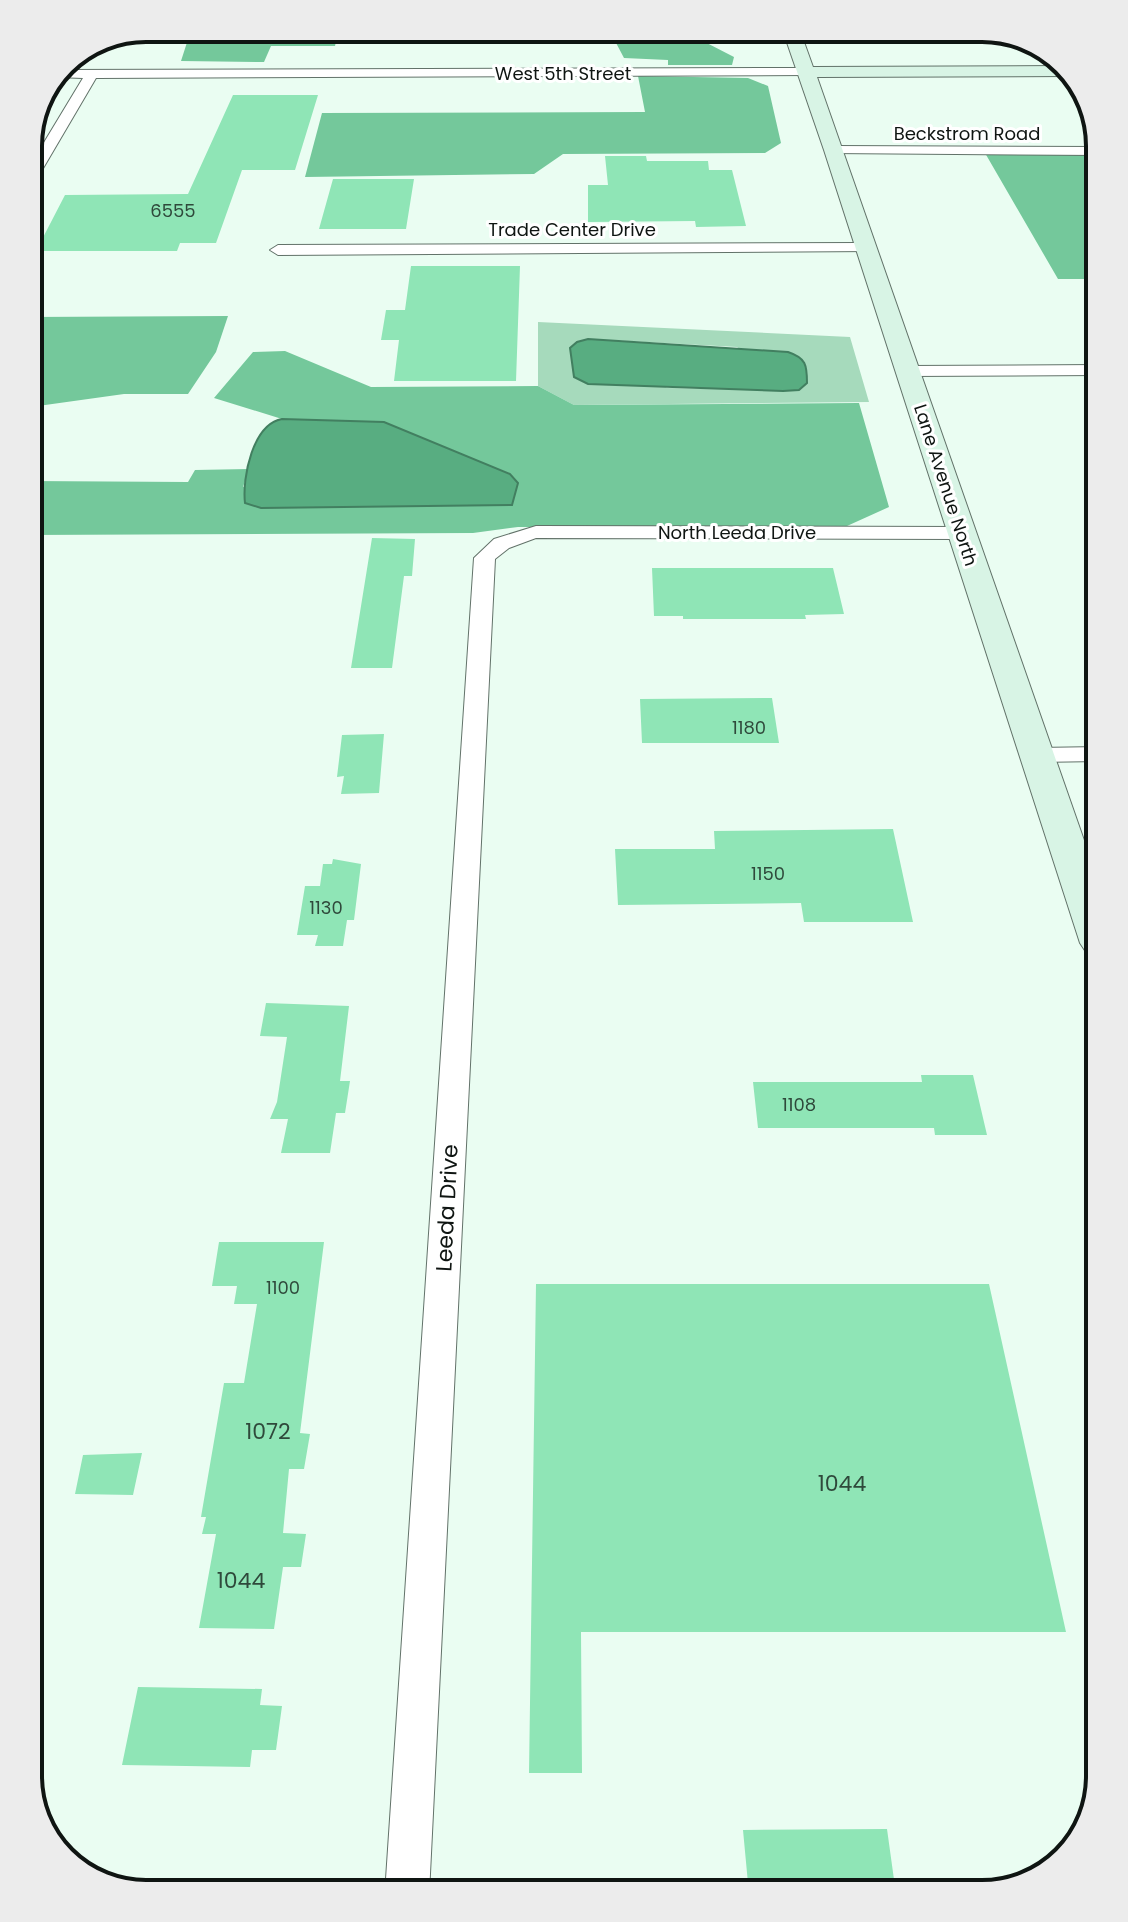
<svg xmlns="http://www.w3.org/2000/svg" width="1128" height="1922" font-family="Poppins,sans-serif">
<rect width="100%" height="100%" fill="#eafdf2"/>
<path fill="#a6dabc" fill-rule="evenodd" d="M 538,322 L 850,337 L 869,402 L 574,405 L 538,386 ZM 609,340 L 737,347 L 799,390 L 667,388 Z"/>
<path fill="#74c89b" d="M 256,28 L 339,28 L 335,46 L 271,46 L 264,62 L 181,61 L 191,30 L 254,31 Z
M 584,28 L 755,28 L 758,40 L 699,39 L 734,57 L 732,65 L 668,65 L 668,60 L 624,58 L 615,41 L 585,41 Z
M 638,76 L 748,78 L 768,86 L 781,143 L 765,153 L 563,154 L 534,174 L 305,177 L 322,113 L 645,112 Z
M 985,153 L 1100,153 L 1100,279 L 1058,279 Z
M 228,316 L 216,352 L 188,394 L 124,394 L 38,406 L 28,412 L 28,317 Z
M 285,351 L 371,387 L 538,386 L 574,405 L 859,403 L 889,507 L 847,526 L 518,527 L 473,533 L 28,535 L 28,481 L 188,482 L 195,470 L 249,469 L 243,487 L 384,422 L 282,419 L 214,398 L 253,352 Z"/>
<path fill="#58ad81" stroke="#427f60" stroke-width="2" d="M 588,339 L 788,352 C 806,358 807,365 807,383 L 799,390 L 783,391 L 588,384 L 574,377 L 570,348 L 577,342 Z
M 282,419 L 384,422 L 510,474 L 518,483 L 512,505 L 261,508 L 245,503 C 242,477 253,424 282,419 Z"/>
<path fill="#8fe5b6" d="M 233,95 L 318,95 L 295,170 L 242,170 L 216,243 L 180,243 L 177,251 L 36,251 L 65,195 L 188,194 Z
M 605,156 L 646,156 L 647,161 L 708,161 L 709,170 L 732,170 L 746,226 L 696,227 L 695,221 L 588,222 L 588,185 L 608,185 Z
M 333,179 L 414,179 L 406,229 L 319,229 Z
M 411,266 L 520,266 L 516,381 L 394,381 L 399,340 L 381,340 L 386,310 L 405,310 Z
M 372,538 L 415,539 L 412,576 L 404,576 L 392,668 L 351,668 Z
M 652,568 L 833,568 L 844,614 L 805,615 L 806,619 L 683,619 L 683,616 L 654,616 Z
M 772,698 L 779,743 L 642,743 L 640,699 Z
M 384,734 L 379,793 L 341,794 L 344,776 L 337,777 L 342,735 Z
M 893,829 L 913,922 L 804,922 L 801,903 L 618,905 L 615,849 L 715,849 L 714,831 Z
M 333,859 L 361,864 L 354,920 L 347,920 L 343,946 L 315,946 L 318,935 L 297,935 L 305,886 L 320,886 L 323,864 L 332,864 Z
M 266,1003 L 349,1006 L 340,1081 L 350,1081 L 345,1113 L 336,1113 L 330,1153 L 281,1153 L 288,1119 L 270,1119 L 277,1102 L 287,1037 L 260,1036 Z
M 921,1075 L 973,1075 L 987,1135 L 935,1135 L 934,1128 L 758,1128 L 753,1082 L 922,1082 Z
M 219,1242 L 324,1242 L 300,1433 L 310,1434 L 304,1469 L 289,1469 L 283,1533 L 306,1534 L 301,1567 L 283,1567 L 274,1629 L 199,1628 L 216,1534 L 202,1534 L 206,1517 L 201,1517 L 224,1383 L 244,1383 L 257,1304 L 234,1304 L 237,1286 L 212,1286 Z
M 536,1284 L 989,1284 L 1066,1632 L 581,1632 L 582,1773 L 529,1773 Z
M 142,1453 L 133,1495 L 75,1494 L 83,1455 Z
M 138,1687 L 262,1689 L 260,1705 L 282,1706 L 276,1750 L 252,1750 L 250,1767 L 122,1765 Z
M 887,1829 L 896,1894 L 749,1894 L 743,1830 Z"/>
<g fill="none" stroke-linecap="round" stroke-linejoin="round">
<g stroke="#627269" stroke-width="2">
<path id="street" d="M 805,68 L 809,69 L 809,75 L 96,78 L 35,182 L 28,186 L 28,169 L 83,78 L 56,77 L 59,70 Z
M 834,146 L 1100,147 L 1100,155 L 829,153 L 827,150 Z
M 866,243 L 872,245 L 872,251 L 278,255 L 270,250 L 278,245 Z
M 1100,365 L 1100,375 L 908,376 L 899,371 L 908,366 Z
M 536,526 L 962,527 L 972,533 L 962,539 L 536,538 L 509,548 L 495,559 L 429,1894 L 385,1894 L 474,558 L 494,539 Z
M 1100,747 L 1100,761 L 1037,762 L 1028,760 L 1025,755 L 1028,750 L 1037,748 Z"/>
</g>
<g stroke="#627269" stroke-width="2">
<path id="secondary" d="M 782,28 L 799,28 L 813,67 L 1063,66 L 1072,76 L 817,77 L 1100,886 L 1100,956 L 1086,952 L 1080,943 L 824,150 Z"/>
</g>
<use href="#street" fill="#fff" fill-rule="evenodd"/>
<use href="#secondary" fill="#d8f4e5" fill-rule="evenodd"/>
</g>
<g text-anchor="middle" dominant-baseline="central" stroke-width="6" stroke-linejoin="round" paint-order="stroke">
<g font-size="18" fill="#0f1512" stroke="#fff">
<text x="563" y="73">West 5th Street</text>
<text x="967" y="133">Beckstrom Road</text>
<text x="572" y="229">Trade Center Drive</text>
<text transform="translate(946 485) rotate(72)">Lane Avenue North</text>
<text x="737" y="532">North Leeda Drive</text>
</g>
<g font-size="18" fill="#2f493b">
<text x="173" y="210">6555</text>
<text x="749" y="727">1180</text>
<text x="768" y="873">1150</text>
<text x="326" y="907">1130</text>
<text x="799" y="1104">1108</text>
<text x="283" y="1287">1100</text>
</g>
<g font-size="22" fill="#0f1512" stroke="#fff">
<text transform="translate(447 1208) rotate(-87)">Leeda Drive</text>
</g>
<g font-size="22" fill="#2f493b">
<text x="268" y="1431">1072</text>
<text x="842" y="1483">1044</text>
<text x="241" y="1580">1044</text>
</g>
</g>
<path d="M0 0H1128V1922H0ZM146 42H982A104 104 0 0 1 1086 146V1776A104 104 0 0 1 982 1880H146A104 104 0 0 1 42 1776V146A104 104 0 0 1 146 42Z" fill="#ececec" fill-rule="evenodd"/>
<path fill="none" stroke="#0f1512" stroke-width="4" d="M146 42H982A104 104 0 0 1 1086 146V1776A104 104 0 0 1 982 1880H146A104 104 0 0 1 42 1776V146A104 104 0 0 1 146 42Z"/>
</svg>
